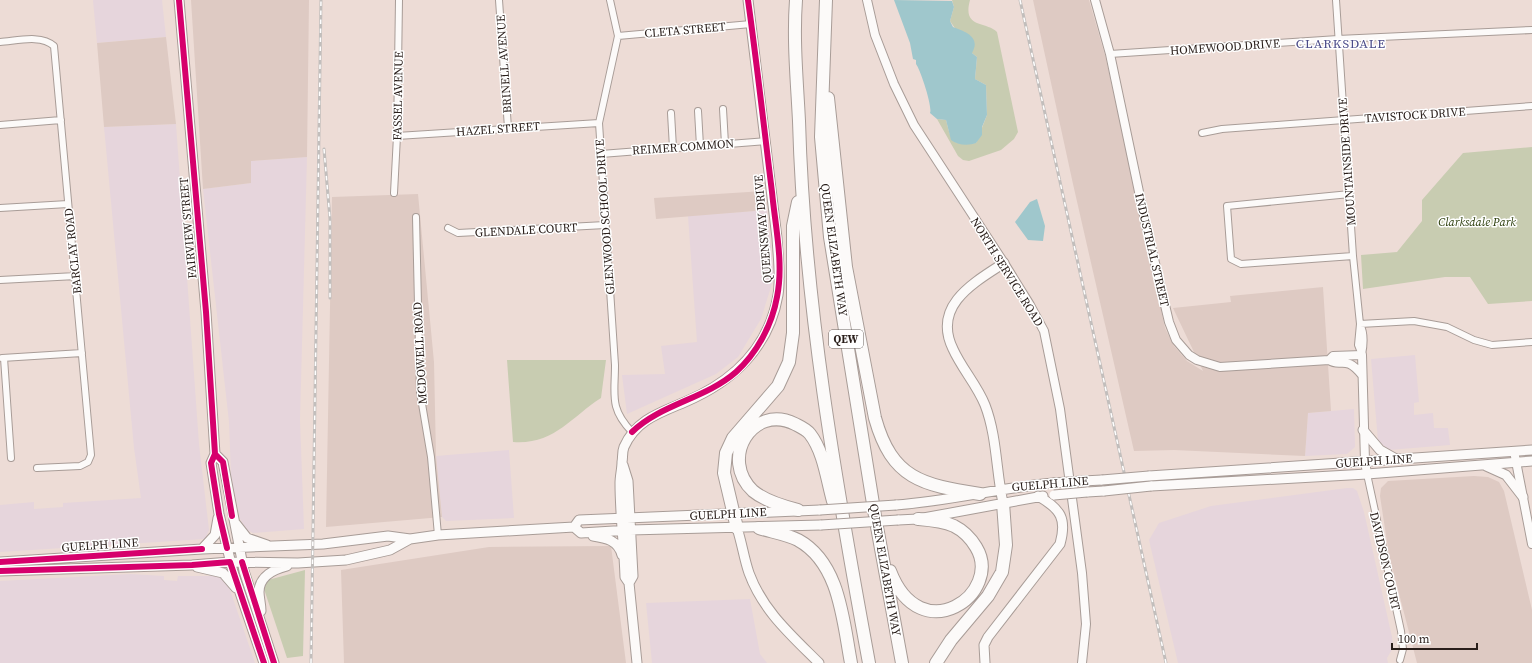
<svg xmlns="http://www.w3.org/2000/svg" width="1532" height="663" font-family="'Source Serif 4',serif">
<rect width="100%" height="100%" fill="#eddcd6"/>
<path fill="#e6d5dc" d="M 93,0 L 162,0 L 166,37 L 97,43 Z
M 176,124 L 199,444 L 209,530 L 205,539 L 0,552 L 0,505 L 34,502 L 34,509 L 63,507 L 63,503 L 141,498 L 134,448 L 104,127 Z
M 307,157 L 300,420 L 304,529 L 253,533 L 247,530 L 240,519 L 231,475 L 229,422 L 203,189 L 251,183 L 250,161 Z
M 767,210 L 774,277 L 761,319 L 738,357 L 716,374 L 627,414 L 622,375 L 665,374 L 661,346 L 697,342 L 688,216 Z
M 1415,355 L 1419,402 L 1414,403 L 1414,415 L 1433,413 L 1434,428 L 1448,428 L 1450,445 L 1389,450 L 1378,441 L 1371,359 Z
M 1354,409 L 1355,447 L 1347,454 L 1305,456 L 1308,413 Z
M 509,450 L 514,518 L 446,521 L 442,517 L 436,456 Z
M 1347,488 L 1353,488 L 1357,491 L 1364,512 L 1392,637 L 1393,648 L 1387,658 L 1388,663 L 1178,663 L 1149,540 L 1159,523 L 1211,506 Z
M 130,574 L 164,576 L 164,580 L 177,581 L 178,576 L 213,576 L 220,577 L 229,587 L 255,663 L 0,663 L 0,581 Z
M 750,599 L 760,654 L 767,663 L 652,663 L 646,603 Z"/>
<path fill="#decac3" d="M 191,0 L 309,0 L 307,157 L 251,161 L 251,183 L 203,189 Z
M 1033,0 L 1089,0 L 1106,59 L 1165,328 L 1174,346 L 1187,361 L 1203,371 L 1173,308 L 1231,302 L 1230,296 L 1323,287 L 1331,411 L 1308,413 L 1305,456 L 1174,450 L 1134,451 L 1073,184 Z
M 166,37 L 176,124 L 104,127 L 97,43 Z
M 764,191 L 767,210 L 656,219 L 654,198 Z
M 418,194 L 434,362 L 436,456 L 442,517 L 326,527 L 332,197 Z
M 1474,476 L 1488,477 L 1499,482 L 1504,491 L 1532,610 L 1532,663 L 1417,663 L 1389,555 L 1380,496 L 1381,488 L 1388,481 Z
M 611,546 L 626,663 L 344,663 L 341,570 L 489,547 Z"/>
<path fill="#c8ccb1" d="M 952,0 L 970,0 C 962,29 986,21 997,32 L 1018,132 L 1014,139 L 1001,150 L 969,161 L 963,160 L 958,156 L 937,119 L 946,120 C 952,143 951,145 976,143 L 987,115 L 986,85 L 975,79 L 977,57 L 972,53 L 950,21 L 954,7 Z
M 1532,147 L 1532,301 L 1488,304 L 1470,277 L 1445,277 L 1363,289 L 1361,255 L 1397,252 L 1422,221 L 1422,200 L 1463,153 Z
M 507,360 L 606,360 L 601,398 C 570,418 554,445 513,442 Z
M 305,570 L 303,656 L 287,658 L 264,589 L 268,580 Z"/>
<path fill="#9fc7cc" d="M 894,0 L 952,1 L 954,7 L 950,21 L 953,27 C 966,32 981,37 972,53 L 977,57 L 975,79 L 986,85 L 987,115 L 982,127 L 982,135 L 976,143 C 968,146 957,145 951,140 L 946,120 L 937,119 L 930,113 C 933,107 920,69 916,64 L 916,60 L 913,59 L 910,43 Z
M 1037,199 L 1045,226 L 1043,241 L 1028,240 L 1015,222 L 1030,202 Z"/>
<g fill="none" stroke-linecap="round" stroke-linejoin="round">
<g stroke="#a89c97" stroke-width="8">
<path id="minor" d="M 499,0 L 508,128
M 610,0 L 618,36 L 599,123 L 615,365 C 615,395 609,408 632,432
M 1336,0 L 1353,256 L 1360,324 C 1365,333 1364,345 1362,355
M 618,36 L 751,24
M 0,42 C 16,41 41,34 54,46 L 91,455 L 88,462 L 80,466 L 37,468
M 1110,54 L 1338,39 L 1532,30
M 723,109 L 725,144
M 698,111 L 700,146
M 671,113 L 673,148
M 0,125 L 61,120
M 1202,133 L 1222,129 L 1532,106
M 397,136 L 599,123
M 601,154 L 766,141
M 394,193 L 397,136 L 399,0
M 1350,194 L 1227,206 L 1231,259 L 1241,264 L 1353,256
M 0,208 L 68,204
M 416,217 L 420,392 L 431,457 L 438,535
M 448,228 L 458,233 L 605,225
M 0,280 L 76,276
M 1360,324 L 1414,321 L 1447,327 L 1474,340 L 1492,345 L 1532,342
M 1360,324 L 1358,345 L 1362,355
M 2,358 L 82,353
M 4,358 L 11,458
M 1367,474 L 1401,631 L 1403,649 L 1400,660"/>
</g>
<g stroke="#a89c97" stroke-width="10">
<path id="tertiary" d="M 867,0 L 875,35 L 894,84 L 914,125 L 1004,263 L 1030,305 L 1044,331 L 1060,409 L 1082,573 L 1086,624 L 1082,663
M 1095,0 L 1110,54 L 1146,225 L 1169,322 L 1176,340 L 1189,355 L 1197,360 L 1220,367 L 1329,360 C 1341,368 1345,354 1362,375
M 1329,360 L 1333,356 L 1362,355 L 1365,461 L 1367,474
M 1514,451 L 1532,544"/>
</g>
<g stroke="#a89c97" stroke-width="11">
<path id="secondary" d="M 179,0 L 206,312 L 215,454 L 211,463 L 219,514 L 233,572 L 264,663
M 1363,430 L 1380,450 L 1396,459
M 215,454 L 223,462 L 244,571 L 274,663
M 623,465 L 628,481 L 633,576 L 629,583
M 1486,466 L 1506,475 L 1523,497
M 1149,476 L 1532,450
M 1083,481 L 1102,480
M 1151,486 L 1367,474 L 1532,461
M 1087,492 L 1104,491
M 1003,503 C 996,471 997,436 985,405 C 977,385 962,369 953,349 C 932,306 973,283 1004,263
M 896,505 C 949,501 1000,488 1053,483
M 898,520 L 918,519 L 1043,496
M 236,524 L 247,538 L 267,545
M 574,527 L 579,520 L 820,510
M 737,528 C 742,543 744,559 749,573 C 763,611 791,635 819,663
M 593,536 C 606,538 618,540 622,555
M 202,549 L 215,535 L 218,518
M 0,562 L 202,549 L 323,544 L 388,536 L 410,539 L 438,535 L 574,527 L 581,533 L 630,530 L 821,525
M 197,567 L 223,573 L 236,588
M 0,571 L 192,565 L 230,562 L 298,563 L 346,560 L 390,550 L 410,539
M 261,611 C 261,604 259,598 259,592 C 259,576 275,569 287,566
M 637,663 L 629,583 L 625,577 C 624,546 620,514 620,483 C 620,476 622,469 622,462 C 623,457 622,452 624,447 C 636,420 659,413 685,402 C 732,382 769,348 778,295 C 781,276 778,257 777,238 L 748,0
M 985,663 L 984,645 L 988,637 L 1060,544 C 1067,519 1061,509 1038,496"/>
</g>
<g stroke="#a89c97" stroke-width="14">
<path id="motorway" d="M 796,0 C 793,40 797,81 799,121 C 804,303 836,484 869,663
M 826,0 L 821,137 L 830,237 L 875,516 L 902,663
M 828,98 L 846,267 L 875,418 C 892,479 922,485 980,494
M 798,510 C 782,506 765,501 753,491 C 719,459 752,403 795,424 C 801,427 806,429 810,434 C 824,452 827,480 833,501
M 737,528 L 724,473 L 726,453 L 733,438 L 778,386 L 789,362 L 793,333 L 793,226 L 798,202
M 759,528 C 772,532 786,534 798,540 C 840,563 843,621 851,663
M 890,571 C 921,652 1004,593 976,547 C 970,537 964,531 954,526 C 943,521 930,520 918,519
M 936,663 L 951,640 L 988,596 L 1002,572 L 1006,545 L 1003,503"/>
</g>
<use href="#minor" stroke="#fcfaf9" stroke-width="6"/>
<use href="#tertiary" stroke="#fcfaf9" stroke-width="8"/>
<use href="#secondary" stroke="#fcfaf9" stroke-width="9"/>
<use href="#motorway" stroke="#fcfaf9" stroke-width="12"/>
<g stroke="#c2bebc" stroke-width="3">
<path id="rail" d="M 1020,0 L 1166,663
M 324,149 L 330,219 L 330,298
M 311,663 L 321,0"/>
</g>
<use href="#rail" stroke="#fff" stroke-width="1.5" stroke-dasharray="4.5" stroke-linecap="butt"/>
<g stroke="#a89c97" stroke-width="11" stroke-linecap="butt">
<path id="secondary-bridge" d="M 1102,480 L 1149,476
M 1053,483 L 1083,481
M 1104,491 L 1151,486
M 1054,495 L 1087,492
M 820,510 L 896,505
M 821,525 L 898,520"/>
</g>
<use href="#secondary-bridge" stroke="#fcfaf9" stroke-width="9"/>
<g stroke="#fff" stroke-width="8">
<path id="cycleway" d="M 179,0 L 206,312 L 215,454 L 211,463 L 219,514 L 227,548
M 632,432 C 661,404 705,399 736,372 C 757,353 772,325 777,297 C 784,263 775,225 772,192 C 764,128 757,64 748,0
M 215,454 L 223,462 L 232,516
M 0,562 L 202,549
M 242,562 L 274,663
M 0,571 L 192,565 L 230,562 L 264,663"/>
</g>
<use href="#cycleway" stroke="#d6006c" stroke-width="6"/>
</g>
<g text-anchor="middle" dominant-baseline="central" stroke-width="3" stroke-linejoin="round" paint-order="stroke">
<rect fill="#fff" stroke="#69625f" stroke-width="1" x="829" y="330" width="34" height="18" rx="3"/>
<g font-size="11" font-weight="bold" fill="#291e1a">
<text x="846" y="339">QEW</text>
</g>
<g font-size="12" fill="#291e1a" stroke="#fff">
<text transform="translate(685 30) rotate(-5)">CLETA STREET</text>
<text transform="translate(1225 47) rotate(-4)">HOMEWOOD DRIVE</text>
<text transform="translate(504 64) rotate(-94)">BRINELL AVENUE</text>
<text transform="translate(398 96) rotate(-89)">FASSEL AVENUE</text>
<text transform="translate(1415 115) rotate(-4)">TAVISTOCK DRIVE</text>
<text transform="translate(498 129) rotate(-4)">HAZEL STREET</text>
<text transform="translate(683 147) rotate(-4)">REIMER COMMON</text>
<text transform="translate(1347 162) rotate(-94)">MOUNTAINSIDE DRIVE</text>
<text transform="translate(605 217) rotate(-94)">GLENWOOD SCHOOL DRIVE</text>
<text transform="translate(188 228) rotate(-95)">FAIRVIEW STREET</text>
<text transform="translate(763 229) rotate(-95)">QUEENSWAY DRIVE</text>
<text transform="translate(526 230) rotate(-3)">GLENDALE COURT</text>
<text transform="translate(834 250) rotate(82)">QUEEN ELIZABETH WAY</text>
<text transform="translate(1152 250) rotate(77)">INDUSTRIAL STREET</text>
<text transform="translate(73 251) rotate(-96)">BARCLAY ROAD</text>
<text transform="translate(1007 272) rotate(58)">NORTH SERVICE ROAD</text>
<text transform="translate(420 353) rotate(-93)">MCDOWELL ROAD</text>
<text transform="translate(1374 461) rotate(-4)">GUELPH LINE</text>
<text transform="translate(1050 484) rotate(-5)">GUELPH LINE</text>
<text transform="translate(728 514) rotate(-3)">GUELPH LINE</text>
<text transform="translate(100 545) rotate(-4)">GUELPH LINE</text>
<text transform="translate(1385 561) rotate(77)">DAVIDSON COURT</text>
<text transform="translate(885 570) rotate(80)">QUEEN ELIZABETH WAY</text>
</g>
<g font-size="12" font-style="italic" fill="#2c3e0c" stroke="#fff">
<text x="1477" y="222">Clarksdale Park</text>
</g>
<g font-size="13" letter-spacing="1" fill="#4b4a88" stroke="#fff">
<text x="1341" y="43">CLARKSDALE</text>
</g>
</g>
<path d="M1392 643v6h85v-6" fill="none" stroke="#291e1a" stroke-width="2"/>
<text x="1398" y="643" font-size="12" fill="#291e1a" stroke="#ffffff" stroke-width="3" paint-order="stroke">100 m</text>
</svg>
